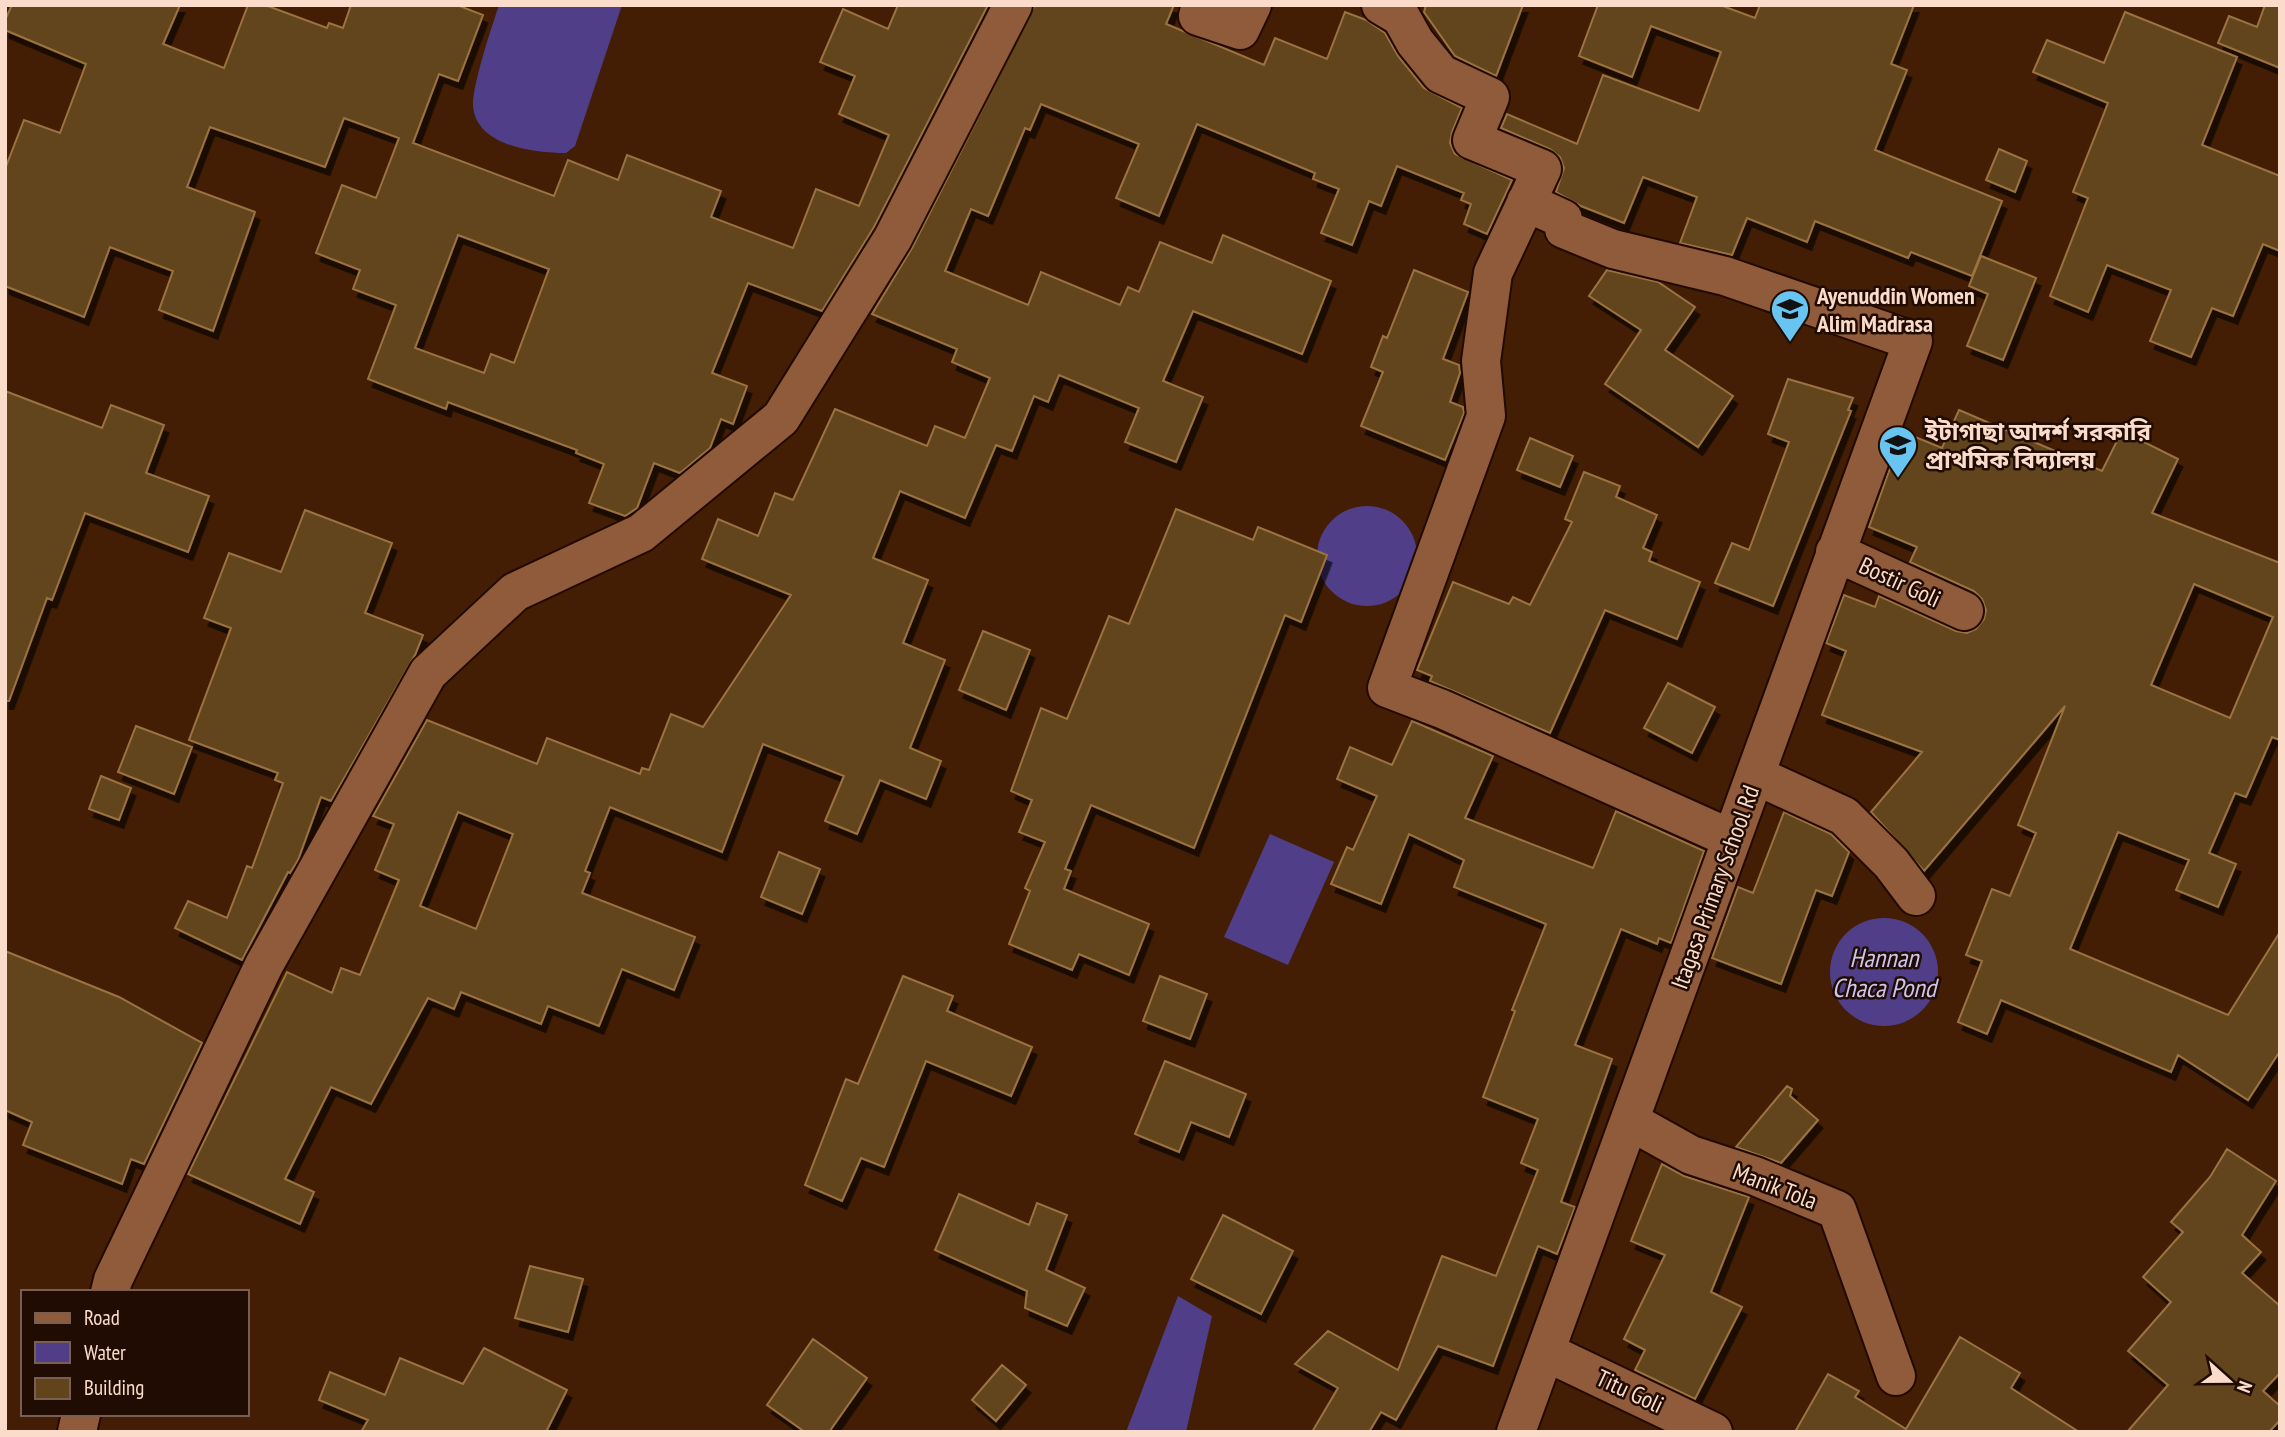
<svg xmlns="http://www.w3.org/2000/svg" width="2285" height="1437" font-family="'PT Sans Narrow','Noto Sans Bengali',sans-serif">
<defs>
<filter id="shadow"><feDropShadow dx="4.5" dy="8" stdDeviation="0" flood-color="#0009"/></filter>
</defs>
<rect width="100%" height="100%" fill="#431e04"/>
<path fill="#503f88" d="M 499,5 L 622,5 L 575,146 L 566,153 C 534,153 476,146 473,106 C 472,86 492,26 499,5 Z
M1317 556a50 50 0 1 1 100 0a50 50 0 1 1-100 0Z
M 1270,834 L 1334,862 L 1288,965 L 1224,937 Z
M1830 972a54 54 0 1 1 108 0a54 54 0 1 1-108 0Z
M 1178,1296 L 1212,1316 L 1186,1432 L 1126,1432 Z"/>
<path fill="#62441a" stroke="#9b7341" stroke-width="2" fill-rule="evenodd" filter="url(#shadow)" d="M 12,5 L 180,5 L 163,44 L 224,68 L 248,5 L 265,5 L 327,28 L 329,23 L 343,28 L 351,5 L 457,5 L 483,15 L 458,81 L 439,74 L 413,143 L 554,196 L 568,160 L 618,180 L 627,155 L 721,191 L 711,217 L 793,248 L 816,189 L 859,206 L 889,135 L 839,114 L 855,76 L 820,62 L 843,9 L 888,29 L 898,5 L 988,5 L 874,227 L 822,311 L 748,283 L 712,373 L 747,386 L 733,424 L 721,419 L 710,448 L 680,473 L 654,463 L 637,508 L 625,516 L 589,503 L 604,464 L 576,453 L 577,450 L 448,402 L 446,409 L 368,379 L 396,305 L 353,289 L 360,270 L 316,253 L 342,185 L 376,198 L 399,138 L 344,118 L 325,167 L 210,127 L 187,187 L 255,212 L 213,331 L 159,310 L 173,271 L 110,247 L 84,317 L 5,286 L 5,169 L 24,120 L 60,133 L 86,64 L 5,30 L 5,20 ZM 458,235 L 549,269 L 514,363 L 491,354 L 484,373 L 415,348 Z
M 1035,5 L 1174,5 L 1166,24 L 1264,65 L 1275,38 L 1327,59 L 1345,12 L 1366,20 L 1385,33 L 1398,56 L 1424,88 L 1462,108 L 1452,132 L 1450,143 L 1455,154 L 1512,180 L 1487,234 L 1464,224 L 1471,204 L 1461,200 L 1464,193 L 1397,166 L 1381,206 L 1369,201 L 1352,245 L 1321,233 L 1339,189 L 1313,179 L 1315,173 L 1197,124 L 1159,216 L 1116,198 L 1139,144 L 1041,104 L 1030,130 L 1025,128 L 988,216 L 971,209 L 945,271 L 1028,305 L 1041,272 L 1120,305 L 1128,287 L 1139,292 L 1160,242 L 1212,263 L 1223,235 L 1331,281 L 1302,354 L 1193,311 L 1163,381 L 1203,397 L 1176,462 L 1125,442 L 1139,408 L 1059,375 L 1048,402 L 1034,396 L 1012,451 L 996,445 L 965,518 L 900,491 L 873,558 L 928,580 L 903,643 L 945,660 L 910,748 L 941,761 L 926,799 L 880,780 L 857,834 L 825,821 L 844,776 L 763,744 L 722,852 L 610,807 L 585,871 L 590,873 L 582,893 L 695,937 L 674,990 L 622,969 L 599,1026 L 548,1006 L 541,1024 L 461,992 L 454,1009 L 428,998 L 371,1104 L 331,1087 L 285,1179 L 314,1192 L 300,1224 L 188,1174 L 287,972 L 332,993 L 341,968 L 360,975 L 399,880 L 375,870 L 394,824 L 373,816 L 427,720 L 537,764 L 547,738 L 640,774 L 642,768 L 649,770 L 671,714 L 703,727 L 791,595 L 702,559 L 718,519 L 758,536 L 775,493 L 793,500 L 835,409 L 927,446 L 935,426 L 965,438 L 990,378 L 952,362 L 957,349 L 872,314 L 912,248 ZM 458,812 L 513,834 L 476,929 L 420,906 Z
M 1426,5 L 1523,5 L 1496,76 L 1455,56 L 1424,12 Z
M 1598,5 L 1720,5 L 1755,18 L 1760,5 L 1914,5 L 1891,64 L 1907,70 L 1875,150 L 2002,201 L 1972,276 L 1911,252 L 1908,258 L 1815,221 L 1807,242 L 1747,218 L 1732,255 L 1680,243 L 1697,197 L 1643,177 L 1624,223 L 1581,206 L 1556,192 L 1564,168 L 1560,157 L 1550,149 L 1501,128 L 1507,114 L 1577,144 L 1603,75 L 1699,111 L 1721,52 L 1651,26 L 1632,77 L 1579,56 Z
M 2265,5 L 2280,5 L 2280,68 L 2218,43 L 2229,16 L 2257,27 Z
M 2125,12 L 2237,57 L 2202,145 L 2280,176 L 2280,251 L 2263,244 L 2233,316 L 2212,308 L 2191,357 L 2150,341 L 2171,290 L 2107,265 L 2088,312 L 2050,296 L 2088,198 L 2073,192 L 2108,103 L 2033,72 L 2047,40 L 2104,63 Z
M 1999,149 L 2027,161 L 2015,192 L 1986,180 Z
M 1981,256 L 2036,278 L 2003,360 L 1967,346 L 1988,294 L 1969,286 Z
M 1414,270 L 1468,292 L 1443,359 L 1459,365 L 1460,373 L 1450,402 L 1463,407 L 1464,413 L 1445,460 L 1361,426 L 1383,372 L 1371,367 L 1383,336 L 1387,338 Z
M 1607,270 L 1658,282 L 1695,307 L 1665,350 L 1733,396 L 1698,447 L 1605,384 L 1641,330 L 1589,296 Z
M 1788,379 L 1853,398 L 1848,410 L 1851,411 L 1773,606 L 1715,583 L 1732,543 L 1749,550 L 1789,442 L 1768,434 Z
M 5,391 L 102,428 L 111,405 L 164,425 L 146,473 L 209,496 L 188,552 L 85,513 L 52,600 L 47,598 L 9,701 L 5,701 Z
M 1959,410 L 2102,471 L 2122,431 L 2178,459 L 2152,513 L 2280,563 L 2280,740 L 2272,737 L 2246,797 L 2235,793 L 2209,853 L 2236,864 L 2218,907 L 2176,890 L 2189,860 L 2118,832 L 2070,949 L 2228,1015 L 2280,932 L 2280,1051 L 2248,1100 L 2178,1055 L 2171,1072 L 2001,1000 L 1987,1034 L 1958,1022 L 1982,961 L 1966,955 L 1992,889 L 2010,896 L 2036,833 L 2018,825 L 2065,706 L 1924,871 L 1871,812 L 1922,752 L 1822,715 L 1846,651 L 1826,643 L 1844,595 L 1875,607 L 1879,596 L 1956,631 L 1967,633 L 1976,629 L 1984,619 L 1986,610 L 1982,599 L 1974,591 L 1910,562 L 1917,547 L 1869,527 L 1903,432 L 1942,448 ZM 2194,584 L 2273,617 L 2230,718 L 2151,685 Z
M 1530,438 L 1573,456 L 1560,487 L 1517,470 Z
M 1584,472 L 1620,486 L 1616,497 L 1657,515 L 1643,548 L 1652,552 L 1649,561 L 1700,582 L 1677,639 L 1605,610 L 1550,733 L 1430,681 L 1432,676 L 1417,670 L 1453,582 L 1509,604 L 1513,597 L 1530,605 L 1572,522 L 1565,519 Z
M 1176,509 L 1253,540 L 1258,527 L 1327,555 L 1301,622 L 1285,615 L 1194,848 L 1091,805 L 1065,869 L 1071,871 L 1064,889 L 1149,924 L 1129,975 L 1079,954 L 1072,970 L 1009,944 L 1030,891 L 1025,888 L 1045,842 L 1019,832 L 1032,800 L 1011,791 L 1041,708 L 1067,719 L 1109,616 L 1129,624 Z
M 305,510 L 392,543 L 365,613 L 423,635 L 415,655 L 331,801 L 321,797 L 298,860 L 290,873 L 288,872 L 242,960 L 175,928 L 188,901 L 227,918 L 247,866 L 252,868 L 283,783 L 275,780 L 278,773 L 189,740 L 231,628 L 204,618 L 229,553 L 281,572 Z
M 983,631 L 1030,650 L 1006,710 L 959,690 Z
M 1668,683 L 1715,707 L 1692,753 L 1644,728 Z
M 1412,721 L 1493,756 L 1465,818 L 1593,868 L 1616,811 L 1704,851 L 1671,943 L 1659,938 L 1657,944 L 1621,929 L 1575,1045 L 1612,1059 L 1561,1202 L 1575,1207 L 1557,1254 L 1538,1246 L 1493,1366 L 1438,1346 L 1396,1420 L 1381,1412 L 1369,1432 L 1312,1432 L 1338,1388 L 1295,1364 L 1328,1331 L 1398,1370 L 1442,1256 L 1496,1276 L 1538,1170 L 1521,1163 L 1538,1119 L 1483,1097 L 1515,1011 L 1512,1010 L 1546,924 L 1454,887 L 1464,860 L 1409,834 L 1381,904 L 1331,884 L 1347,847 L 1353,850 L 1377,796 L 1337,779 L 1350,747 L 1392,765 Z
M 136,726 L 192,747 L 174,794 L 118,772 Z
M 101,776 L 131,788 L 119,820 L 89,809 Z
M 1784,812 L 1831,834 L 1849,852 L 1832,896 L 1816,890 L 1781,984 L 1712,958 L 1738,887 L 1753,893 Z
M 779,852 L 820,869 L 802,914 L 761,897 Z
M 5,951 L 119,997 L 202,1043 L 144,1164 L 131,1159 L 122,1184 L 23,1145 L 32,1122 L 5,1110 Z
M 903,976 L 953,996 L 947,1011 L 1032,1047 L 1011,1096 L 926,1061 L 884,1167 L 861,1158 L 842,1201 L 805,1185 L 846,1079 L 858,1084 Z
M 1160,976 L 1207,994 L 1190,1039 L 1143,1021 Z
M 1165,1061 L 1246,1094 L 1229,1137 L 1191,1122 L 1179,1152 L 1135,1134 Z
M 1787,1086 L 1792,1089 L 1790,1096 L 1818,1120 L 1781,1163 L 1736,1147 Z
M 2227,1149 L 2276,1181 L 2242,1235 L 2261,1252 L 2242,1273 L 2280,1306 L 2280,1373 L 2263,1391 L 2280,1406 L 2280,1420 L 2269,1432 L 2127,1432 L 2168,1385 L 2128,1351 L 2171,1302 L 2143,1277 L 2183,1232 L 2171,1222 L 2210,1177 Z
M 1662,1164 L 1684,1176 L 1749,1197 L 1711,1292 L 1742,1307 L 1695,1399 L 1635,1370 L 1645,1350 L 1624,1339 L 1665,1255 L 1631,1241 Z
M 959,1194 L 1029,1225 L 1037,1203 L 1067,1215 L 1046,1270 L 1085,1288 L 1067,1326 L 1025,1308 L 1027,1291 L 935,1250 Z
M 1223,1215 L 1293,1251 L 1261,1314 L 1191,1279 Z
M 530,1266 L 583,1279 L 568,1332 L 515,1318 Z
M 1960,1337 L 2020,1373 L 2011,1388 L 2079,1432 L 1795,1432 L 1828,1374 L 1859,1391 L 1855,1397 L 1906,1429 Z
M 813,1339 L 867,1378 L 829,1432 L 805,1432 L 767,1405 Z
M 484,1348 L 567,1390 L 546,1432 L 361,1432 L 368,1420 L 319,1400 L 330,1372 L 385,1395 L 400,1358 L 463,1384 Z
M 1002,1365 L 1026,1385 L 996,1421 L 972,1400 Z"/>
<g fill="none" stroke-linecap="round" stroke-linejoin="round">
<g stroke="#230a00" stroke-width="42">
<path id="secondary" d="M 1201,5 L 1198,16 L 1240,30 L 1252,5
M 1381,5 L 1401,17 L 1415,42 L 1441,74 L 1490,97 L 1472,140 L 1542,169 L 1493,273 L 1481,361 L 1486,416 L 1387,688 L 1442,709 L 1732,839
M 1835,552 L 1964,611
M 1755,775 L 1844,816 L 1891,863 L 1916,896
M 1630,1121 L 1691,1155 L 1755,1176 L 1837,1210 L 1896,1376
M 110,1292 L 113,1280 L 264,965 L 428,673 L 515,592 L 641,533 L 781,418 L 893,238 L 1013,5
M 1546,1352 L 1713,1432
M 77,1432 L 81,1414
M 1516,1432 L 1913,341 L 1725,276 L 1613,249 L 1564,229 L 1563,219 L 1526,202"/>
</g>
<use href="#secondary" stroke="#905b3a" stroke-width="38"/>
</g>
<defs>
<g id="university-pin" transform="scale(2.0125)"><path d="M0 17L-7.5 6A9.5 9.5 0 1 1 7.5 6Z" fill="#68c4f0" stroke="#200c02"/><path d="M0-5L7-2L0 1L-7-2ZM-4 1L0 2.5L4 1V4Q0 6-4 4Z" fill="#111"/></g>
<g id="school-pin" transform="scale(2.0125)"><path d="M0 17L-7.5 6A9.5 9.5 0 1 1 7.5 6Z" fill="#68c4f0" stroke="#200c02"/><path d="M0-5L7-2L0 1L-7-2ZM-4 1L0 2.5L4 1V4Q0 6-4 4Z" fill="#111"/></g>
</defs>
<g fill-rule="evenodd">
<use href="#university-pin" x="1790" y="309"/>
<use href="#school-pin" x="1898" y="445"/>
</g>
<g text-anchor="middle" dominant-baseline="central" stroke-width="5" stroke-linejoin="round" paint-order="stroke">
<g font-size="24" font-weight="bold" fill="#fbdcca" stroke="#200c02" text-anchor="start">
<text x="1817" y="295">Ayenuddin Women<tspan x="1817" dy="28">Alim Madrasa</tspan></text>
<text x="1925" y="431">ইটাগাছা আদর্শ সরকারি<tspan x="1925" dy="28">প্রাথমিক বিদ্যালয়</tspan></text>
</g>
<g font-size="24" fill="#fbdcca" stroke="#200c02">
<text transform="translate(1900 582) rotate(25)">Bostir Goli</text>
<text transform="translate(1715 887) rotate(-70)">Itagasa Primary School Rd</text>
<text transform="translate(1775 1186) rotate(21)">Manik Tola</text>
<text transform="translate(1630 1391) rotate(25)">Titu Goli</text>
</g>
<g font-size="26" font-style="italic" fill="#cbc5ef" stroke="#200c02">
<text x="1884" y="957">Hannan<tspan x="1884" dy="30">Chaca Pond</tspan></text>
</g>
</g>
<rect width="2285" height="1437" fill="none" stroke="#fbdcca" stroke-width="14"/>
<rect x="21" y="1290" width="228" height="126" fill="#200c02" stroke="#785f52" stroke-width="2"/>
<rect x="35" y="1313" width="35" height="10" fill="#905b3a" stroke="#785f52" stroke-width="2"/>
<text x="84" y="1325" font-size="21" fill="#fbdcca">Road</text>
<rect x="35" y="1342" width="35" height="21" fill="#503f88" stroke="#785f52" stroke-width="2"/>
<text x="84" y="1360" font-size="21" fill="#fbdcca">Water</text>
<rect x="35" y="1378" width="35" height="21" fill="#62441a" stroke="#785f52" stroke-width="2"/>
<text x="84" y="1395" font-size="21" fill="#fbdcca">Building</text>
<g transform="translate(2229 1381) rotate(111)" stroke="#200c02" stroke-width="5" paint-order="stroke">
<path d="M0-5L12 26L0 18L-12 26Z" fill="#fbdcca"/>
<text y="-10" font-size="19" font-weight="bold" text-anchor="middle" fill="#fbdcca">N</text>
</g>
</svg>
